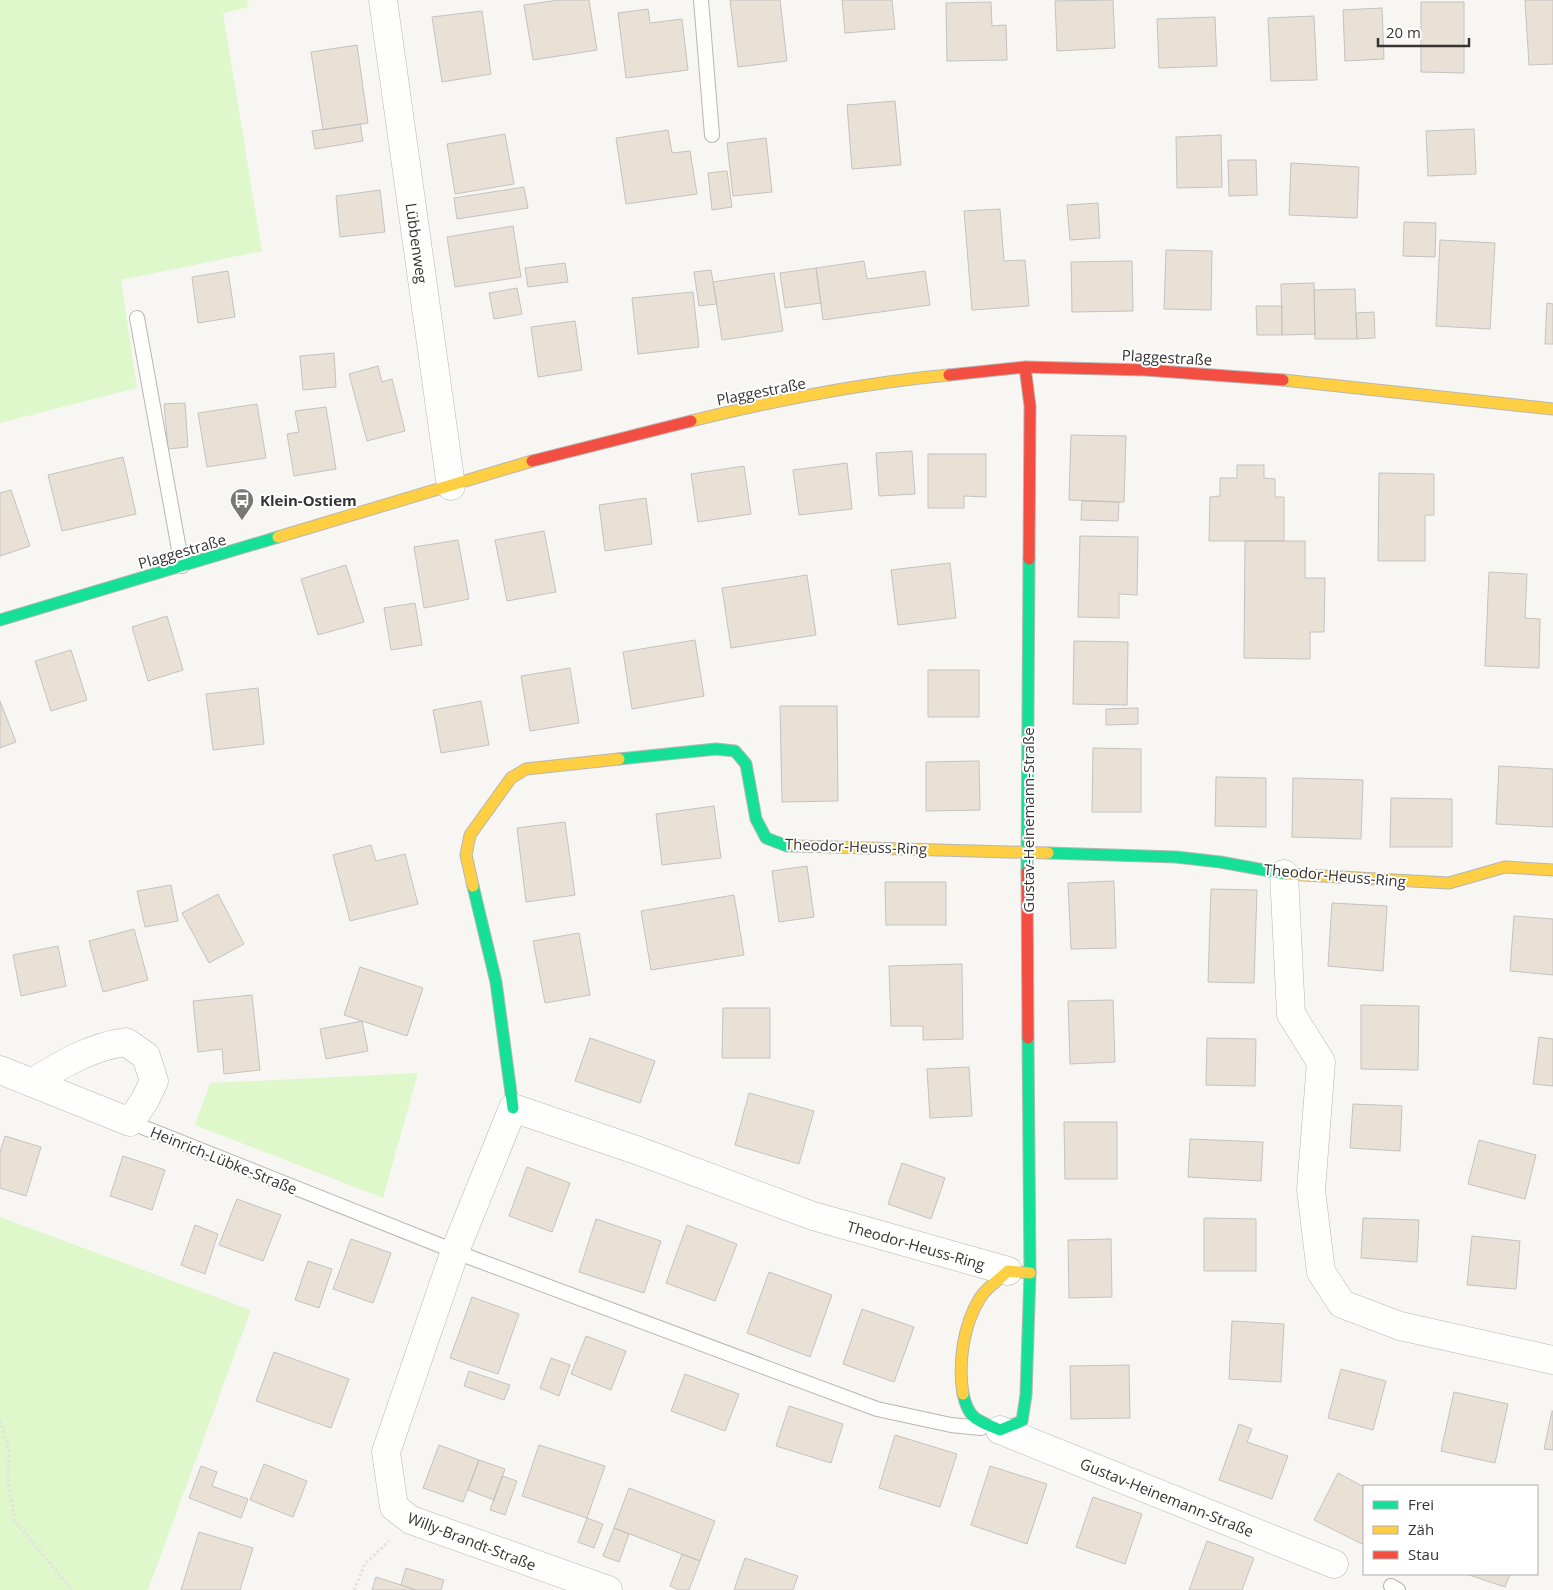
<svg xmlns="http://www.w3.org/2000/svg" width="1553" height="1590" font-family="'Open Sans',sans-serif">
<rect width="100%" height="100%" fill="#f8f6f3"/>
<path fill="#def8cb" d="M 0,0 L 247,0 L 249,7 L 223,13 L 262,251 L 121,280 L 137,388 L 0,423 Z
M 418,1073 L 383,1198 L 195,1125 L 210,1083 Z
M 0,1217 L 251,1310 L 148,1590 L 0,1590 Z"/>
<path fill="#e9e1d6" stroke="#c4c2c0" d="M 559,0 L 589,0 L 597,50 L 533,60 L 524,5 Z
M 730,0 L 780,0 L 787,61 L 738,67 Z
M 842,0 L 892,0 L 895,29 L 845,33 Z
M 1113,0 L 1115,48 L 1057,51 L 1055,1 Z
M 1525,0 L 1553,0 L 1553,64 L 1529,65 Z
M 991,2 L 992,26 L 1006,25 L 1007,60 L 947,61 L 946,3 Z
M 1421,2 L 1464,2 L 1464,73 L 1421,72 Z
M 1382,8 L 1384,59 L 1345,61 L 1343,10 Z
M 648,9 L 650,23 L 682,19 L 688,70 L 626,78 L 618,13 Z
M 482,11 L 491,74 L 442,82 L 432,17 Z
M 1314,16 L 1317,80 L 1271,81 L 1268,18 Z
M 1215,17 L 1217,66 L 1159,68 L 1157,19 Z
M 357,45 L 368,123 L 323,130 L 311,52 Z
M 895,101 L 901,165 L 852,169 L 847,105 Z
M 360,124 L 363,141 L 315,149 L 312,131 Z
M 1474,129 L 1476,174 L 1428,176 L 1426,131 Z
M 668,130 L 672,153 L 690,151 L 697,194 L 626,204 L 616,138 Z
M 505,134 L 514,184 L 455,194 L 447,144 Z
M 1221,135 L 1222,187 L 1177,188 L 1176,137 Z
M 766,138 L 772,192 L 733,196 L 727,143 Z
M 1228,160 L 1256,160 L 1257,195 L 1229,196 Z
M 1291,163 L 1359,167 L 1357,218 L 1289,215 Z
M 727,171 L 732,207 L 712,210 L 708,173 Z
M 524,187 L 528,208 L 457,219 L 454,198 Z
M 380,190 L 385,232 L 340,237 L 336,196 Z
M 1098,203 L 1100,238 L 1070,240 L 1067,205 Z
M 1000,209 L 1004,261 L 1025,260 L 1029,306 L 972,310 L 964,211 Z
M 1404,222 L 1436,223 L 1435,257 L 1403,256 Z
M 513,226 L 521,277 L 455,287 L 447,237 Z
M 1440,240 L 1495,243 L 1490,329 L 1436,326 Z
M 1166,250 L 1212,251 L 1211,310 L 1164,309 Z
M 864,261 L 867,279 L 925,271 L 930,305 L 823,320 L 816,268 Z
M 1132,261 L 1133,311 L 1072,312 L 1071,262 Z
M 565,263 L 568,282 L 528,287 L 525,268 Z
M 816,268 L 821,303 L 785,308 L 780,273 Z
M 711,270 L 717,304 L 699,306 L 694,272 Z
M 228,271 L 235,317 L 198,323 L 192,277 Z
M 774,273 L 783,331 L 722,340 L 713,282 Z
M 1314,283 L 1315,334 L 1282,335 L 1281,284 Z
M 517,288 L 522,314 L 494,319 L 489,293 Z
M 1355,289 L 1357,339 L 1315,339 L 1314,290 Z
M 693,292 L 699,347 L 638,354 L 632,298 Z
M 1547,303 L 1553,304 L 1553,344 L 1545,344 Z
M 1256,306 L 1282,306 L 1282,335 L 1257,335 Z
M 1374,312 L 1375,338 L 1357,339 L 1356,313 Z
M 575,321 L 582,370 L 538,377 L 531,327 Z
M 334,353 L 336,387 L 303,390 L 300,356 Z
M 378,366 L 382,382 L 392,379 L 405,431 L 367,441 L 349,374 Z
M 185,403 L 188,447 L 168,449 L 164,404 Z
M 257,404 L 266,458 L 207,467 L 198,413 Z
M 326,407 L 336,469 L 294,476 L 287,434 L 299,432 L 295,411 Z
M 1071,435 L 1126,436 L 1124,502 L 1069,500 Z
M 912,451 L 915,494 L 879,496 L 876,453 Z
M 928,454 L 986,454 L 986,497 L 964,496 L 964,508 L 928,508 Z
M 123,457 L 136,514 L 62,531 L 48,475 Z
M 847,463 L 852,509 L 799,515 L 793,470 Z
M 1237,465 L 1264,465 L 1264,478 L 1275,479 L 1275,497 L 1284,497 L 1284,541 L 1209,541 L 1210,497 L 1220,496 L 1220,478 L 1237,478 Z
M 744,466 L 751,514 L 698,522 L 691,474 Z
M 1379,473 L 1434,474 L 1434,515 L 1425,515 L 1425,561 L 1378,561 Z
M 11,490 L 30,546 L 0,556 L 0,493 Z
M 646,498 L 652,544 L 605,551 L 599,505 Z
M 1082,501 L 1119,502 L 1118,521 L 1081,520 Z
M 544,531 L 556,592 L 507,601 L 495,540 Z
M 1080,536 L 1138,537 L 1137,595 L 1119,594 L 1119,618 L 1078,617 Z
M 458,540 L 469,599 L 424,608 L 414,547 Z
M 1245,541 L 1305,541 L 1305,578 L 1325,578 L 1324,632 L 1310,632 L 1310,659 L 1244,658 Z
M 950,563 L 956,618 L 898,625 L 891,570 Z
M 346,565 L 364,622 L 318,635 L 301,579 Z
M 1489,572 L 1527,574 L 1525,618 L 1540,619 L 1539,668 L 1485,666 Z
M 807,575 L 816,635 L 731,648 L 722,588 Z
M 415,603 L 422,645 L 391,650 L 384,608 Z
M 167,616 L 183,670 L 148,681 L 132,627 Z
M 695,640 L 704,696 L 632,709 L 623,652 Z
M 1074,641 L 1128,642 L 1127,705 L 1073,704 Z
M 71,650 L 87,700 L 51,711 L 35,661 Z
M 570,668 L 579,723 L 530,731 L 521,676 Z
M 928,670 L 979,670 L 979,717 L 928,717 Z
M 258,688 L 264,744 L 213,750 L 206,694 Z
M 0,701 L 16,742 L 0,748 Z
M 481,701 L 489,745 L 441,753 L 433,710 Z
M 780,706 L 837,706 L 838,801 L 782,802 Z
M 1138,708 L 1138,724 L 1106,725 L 1106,709 Z
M 1093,748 L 1141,749 L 1141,812 L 1092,812 Z
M 979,761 L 980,810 L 926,811 L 926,762 Z
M 1499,766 L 1553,769 L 1553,827 L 1496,824 Z
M 1216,777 L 1266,778 L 1266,827 L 1215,826 Z
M 1293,778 L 1363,780 L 1361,839 L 1292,837 Z
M 1391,798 L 1452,799 L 1452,847 L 1390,847 Z
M 714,806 L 721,858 L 662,865 L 656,814 Z
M 565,822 L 575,895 L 526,902 L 517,828 Z
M 371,845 L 376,861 L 405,854 L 418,904 L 350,921 L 333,855 Z
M 807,866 L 814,917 L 779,922 L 772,871 Z
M 1114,881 L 1116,948 L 1071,949 L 1068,883 Z
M 885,882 L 946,882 L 946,925 L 886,925 Z
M 171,885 L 178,921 L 145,927 L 137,891 Z
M 1211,889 L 1257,890 L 1254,983 L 1208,982 Z
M 218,894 L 244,944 L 209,963 L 182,913 Z
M 734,895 L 744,955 L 651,970 L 641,911 Z
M 1332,903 L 1387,906 L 1383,971 L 1328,966 Z
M 1514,916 L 1553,919 L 1553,975 L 1510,971 Z
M 134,929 L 148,980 L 103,992 L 89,941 Z
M 579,933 L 590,995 L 545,1003 L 533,941 Z
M 58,946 L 66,986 L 21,996 L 13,955 Z
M 962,964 L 963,1039 L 923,1040 L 923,1026 L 891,1026 L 889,966 Z
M 360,967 L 423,988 L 407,1036 L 344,1015 Z
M 252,995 L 260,1070 L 224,1074 L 222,1049 L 198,1052 L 193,1001 Z
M 1113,1000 L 1115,1062 L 1070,1064 L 1068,1001 Z
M 1361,1005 L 1419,1006 L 1418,1070 L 1361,1069 Z
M 723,1008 L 770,1008 L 770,1058 L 722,1058 Z
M 362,1021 L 368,1051 L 326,1059 L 320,1029 Z
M 1539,1037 L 1553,1039 L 1553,1086 L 1533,1084 Z
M 590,1038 L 655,1061 L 640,1103 L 575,1081 Z
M 1207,1038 L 1256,1039 L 1255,1086 L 1206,1085 Z
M 969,1067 L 972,1116 L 930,1118 L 927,1069 Z
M 749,1093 L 814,1111 L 799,1164 L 735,1145 Z
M 1353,1104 L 1402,1106 L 1400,1151 L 1350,1148 Z
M 1064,1122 L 1117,1122 L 1117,1179 L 1065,1179 Z
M 5,1136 L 41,1147 L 26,1196 L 0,1188 L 0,1152 Z
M 1190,1139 L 1263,1142 L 1261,1181 L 1188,1177 Z
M 1479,1140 L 1536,1155 L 1525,1199 L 1468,1184 Z
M 123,1156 L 165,1170 L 152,1210 L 110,1196 Z
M 902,1163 L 945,1178 L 931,1219 L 888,1204 Z
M 527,1167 L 570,1183 L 552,1232 L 509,1216 Z
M 237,1199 L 281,1215 L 263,1261 L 219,1245 Z
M 1204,1218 L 1256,1219 L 1256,1271 L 1204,1271 Z
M 1363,1218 L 1419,1220 L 1417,1262 L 1361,1258 Z
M 596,1219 L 661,1241 L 644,1293 L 579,1272 Z
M 195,1225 L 218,1234 L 205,1274 L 181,1265 Z
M 687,1225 L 737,1244 L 715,1301 L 666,1283 Z
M 1472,1236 L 1520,1241 L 1516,1289 L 1467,1285 Z
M 351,1239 L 391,1253 L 373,1303 L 333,1289 Z
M 1111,1239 L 1112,1297 L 1069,1298 L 1068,1240 Z
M 308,1261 L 332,1269 L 319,1308 L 295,1300 Z
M 769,1272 L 832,1295 L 810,1357 L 747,1333 Z
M 472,1297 L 519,1314 L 498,1374 L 450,1358 Z
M 862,1309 L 914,1327 L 894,1382 L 843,1364 Z
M 1232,1321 L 1284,1324 L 1281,1382 L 1229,1379 Z
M 586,1336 L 626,1351 L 611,1390 L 571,1374 Z
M 274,1352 L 349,1379 L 331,1428 L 256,1401 Z
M 551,1358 L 570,1365 L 559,1396 L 540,1388 Z
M 1129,1365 L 1130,1418 L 1071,1419 L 1070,1366 Z
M 1341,1369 L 1386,1381 L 1373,1430 L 1328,1418 Z
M 469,1371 L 510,1385 L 504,1400 L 464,1386 Z
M 685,1374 L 739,1394 L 725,1431 L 671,1411 Z
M 1454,1392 L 1508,1404 L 1495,1463 L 1441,1451 Z
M 789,1406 L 843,1424 L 831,1463 L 776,1446 Z
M 1552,1411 L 1553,1411 L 1553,1450 L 1544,1449 Z
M 1239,1424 L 1252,1429 L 1247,1442 L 1288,1456 L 1272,1499 L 1219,1480 Z
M 895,1435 L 957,1454 L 940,1507 L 879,1488 Z
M 439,1445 L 479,1460 L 463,1502 L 423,1488 Z
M 539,1445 L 605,1466 L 587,1518 L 522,1496 Z
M 479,1460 L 505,1469 L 494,1500 L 468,1490 Z
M 264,1464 L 307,1481 L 293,1517 L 250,1500 Z
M 201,1466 L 217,1472 L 212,1486 L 248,1499 L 241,1518 L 189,1498 Z
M 990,1466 L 1047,1484 L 1027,1544 L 971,1525 Z
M 1338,1473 L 1364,1487 L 1364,1545 L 1314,1520 Z
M 502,1476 L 517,1481 L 505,1515 L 490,1510 Z
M 629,1488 L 715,1521 L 700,1561 L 614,1528 Z
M 1093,1497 L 1142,1514 L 1125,1564 L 1076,1547 Z
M 587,1518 L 603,1524 L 594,1548 L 578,1542 Z
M 614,1528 L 629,1534 L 619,1562 L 603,1556 Z
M 199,1532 L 253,1548 L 240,1590 L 181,1590 Z
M 1207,1541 L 1254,1558 L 1242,1590 L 1189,1590 Z
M 682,1554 L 700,1561 L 689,1590 L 679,1590 L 670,1586 Z
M 745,1558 L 798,1576 L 793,1590 L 734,1590 Z
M 406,1568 L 444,1580 L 441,1590 L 416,1590 L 401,1585 Z
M 1466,1574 L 1510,1574 L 1505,1587 Z
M 376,1577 L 401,1585 L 416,1590 L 372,1590 Z"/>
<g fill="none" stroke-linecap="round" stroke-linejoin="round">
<g stroke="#b8b6b4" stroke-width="16">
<path id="lane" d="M 701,0 L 712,135
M 137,318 L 182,566
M 130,1122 L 477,1260 L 877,1409 L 951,1425 L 981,1428
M 1391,1586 L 1398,1590"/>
</g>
<g stroke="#b8b6b4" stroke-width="29">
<path id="street" d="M 383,0 L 451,486
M 1284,874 L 1291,1014 L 1321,1062 L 1311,1190 L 1321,1272 L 1342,1304 L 1400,1326 L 1553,1360
M 0,1070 L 130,1122 L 145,1100 L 154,1081 L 146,1056 L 126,1042 C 90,1047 62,1064 32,1083
M 1000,1430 L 1334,1564
M 608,1590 L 411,1520 L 394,1507 L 386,1452 L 455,1251 L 513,1108 L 639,1151 L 813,1216 L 1008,1271"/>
</g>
<g stroke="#b8b6b4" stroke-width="13">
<path id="fast" d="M 0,620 L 278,537
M 619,759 L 716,749 L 735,751 L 746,764 L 756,819 L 766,838 L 787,846 L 796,846
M 1048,853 L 1176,857 L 1220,862 L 1286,874
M 1027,872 L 1029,559
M 473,886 L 496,982 L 513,1108
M 963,1394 C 969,1420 977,1420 1000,1430 L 1022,1421 L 1026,1395 L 1030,1273 L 1028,1038"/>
</g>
<g stroke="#b8b6b4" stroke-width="13">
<path id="slow" d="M 1283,380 L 1553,409
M 691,421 C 776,400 863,383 949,375
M 278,537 L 532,461
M 796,846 L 1048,853
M 1286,874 L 1449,883 L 1505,867 L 1553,870
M 473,886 L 466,855 L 470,835 L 511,778 L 526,769 L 619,759
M 963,1394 C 958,1364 963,1325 980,1298 C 987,1287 999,1280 1008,1271 L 1030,1273"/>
</g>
<g stroke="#b8b6b4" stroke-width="13">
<path id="jam" d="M 1025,367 L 1030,406 L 1029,559
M 949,375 L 1025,367 L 1145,370 L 1283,380
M 532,461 L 691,421
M 1027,872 L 1028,1038"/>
</g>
<path stroke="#e3e2e1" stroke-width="3" stroke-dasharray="2.5 2.5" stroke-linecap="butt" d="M 0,1421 L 9,1449 L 8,1481 L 15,1521 L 72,1590
M 354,1590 L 365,1564 L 389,1541"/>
<use href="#lane" stroke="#fefefd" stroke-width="14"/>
<use href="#street" stroke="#fefefd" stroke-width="28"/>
<use href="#fast" stroke="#16e098" stroke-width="11"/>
<use href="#slow" stroke="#ffcf43" stroke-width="11"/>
<use href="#jam" stroke="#f24e42" stroke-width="11"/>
</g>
<defs>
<g id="bus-pin" transform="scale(1.25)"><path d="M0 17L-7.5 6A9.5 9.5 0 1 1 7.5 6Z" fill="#7a7876" stroke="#fff"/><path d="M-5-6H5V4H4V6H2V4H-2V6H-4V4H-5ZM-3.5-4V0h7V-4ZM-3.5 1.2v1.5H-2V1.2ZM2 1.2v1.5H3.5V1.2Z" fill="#fff"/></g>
</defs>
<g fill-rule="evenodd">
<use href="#bus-pin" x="242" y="500"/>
</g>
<g text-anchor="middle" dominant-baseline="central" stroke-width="4" stroke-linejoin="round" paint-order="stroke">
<g font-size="15" fill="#363432" stroke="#fff">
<text transform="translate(417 243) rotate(82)">Lübbenweg</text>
<text transform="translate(1167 357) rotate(3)">Plaggestraße</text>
<text transform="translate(761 391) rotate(-11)">Plaggestraße</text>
<text transform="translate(182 551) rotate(-16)">Plaggestraße</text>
<text transform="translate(1028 820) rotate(-90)">Gustav-Heinemann-Straße</text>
<text transform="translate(856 846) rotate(2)">Theodor-Heuss-Ring</text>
<text transform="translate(1335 875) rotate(5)">Theodor-Heuss-Ring</text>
<text transform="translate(224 1160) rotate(22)">Heinrich-Lübke-Straße</text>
<text transform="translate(916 1245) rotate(16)">Theodor-Heuss-Ring</text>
<text transform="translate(1167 1497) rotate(22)">Gustav-Heinemann-Straße</text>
<text transform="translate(472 1541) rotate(21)">Willy-Brandt-Straße</text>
</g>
<g font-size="15" font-weight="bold" fill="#363432" stroke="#fff" text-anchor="start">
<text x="260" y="500">Klein-Ostiem</text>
</g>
</g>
<rect x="1363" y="1485" width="175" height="90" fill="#ffffff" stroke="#afaead"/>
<rect x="1373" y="1501" width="25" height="8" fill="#16e098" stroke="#afaead"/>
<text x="1408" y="1510" font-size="15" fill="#363432">Frei</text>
<rect x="1373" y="1526" width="25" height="8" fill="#ffcf43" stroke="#afaead"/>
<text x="1408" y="1535" font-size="15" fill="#363432">Zäh</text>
<rect x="1373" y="1551" width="25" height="8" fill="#f24e42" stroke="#afaead"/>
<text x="1408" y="1560" font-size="15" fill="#363432">Stau</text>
<path d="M1378 38v8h91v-8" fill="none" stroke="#363432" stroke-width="2.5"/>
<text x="1386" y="38" font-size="15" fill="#363432" stroke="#ffffff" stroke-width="4" paint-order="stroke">20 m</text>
</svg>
